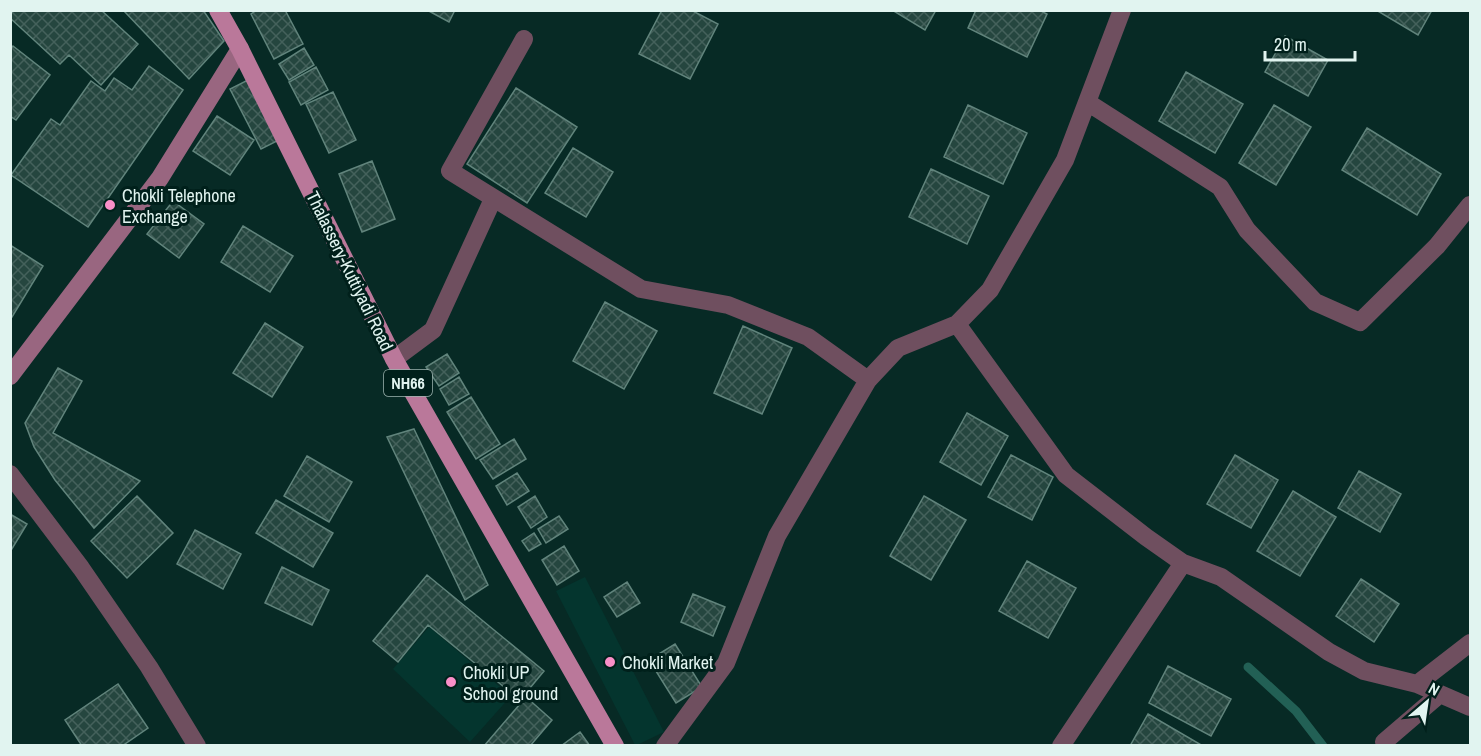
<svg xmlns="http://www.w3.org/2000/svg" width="1481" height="756" font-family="'Archivo Narrow',sans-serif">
<defs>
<pattern id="building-cross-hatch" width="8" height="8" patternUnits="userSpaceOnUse" patternTransform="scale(1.5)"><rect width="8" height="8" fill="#25463f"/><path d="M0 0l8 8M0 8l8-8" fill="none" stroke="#44615b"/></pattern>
</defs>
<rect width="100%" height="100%" fill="#072a25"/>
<path fill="#04352e" d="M 585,577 L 664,732 L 637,745 L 635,745 L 556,591 Z
M 429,627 L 511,696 L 470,742 L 393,669 Z"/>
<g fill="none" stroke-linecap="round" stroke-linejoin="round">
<path stroke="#226055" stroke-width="9" d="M 1248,667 L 1296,711 L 1323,746"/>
</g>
<path fill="url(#building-cross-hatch)" stroke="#61847c" stroke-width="1.5" d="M 14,10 L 101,10 L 138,44 L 101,85 L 69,55 L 60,64 L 10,18 L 10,15 Z
M 123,10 L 203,10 L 224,41 L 189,79 Z
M 257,10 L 285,10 L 303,44 L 274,59 L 251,14 Z
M 427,10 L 455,10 L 449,22 Z
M 662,10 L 691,10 L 718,24 L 690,79 L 639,54 Z
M 892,10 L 936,10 L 925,30 Z
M 976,10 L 1039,10 L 1047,14 L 1027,57 L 968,28 Z
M 1376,10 L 1432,10 L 1418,35 Z
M 1285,36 L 1328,60 L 1308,96 L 1265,72 Z
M 13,46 L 50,75 L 16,120 L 10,116 L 10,49 Z
M 304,48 L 314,65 L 289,80 L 279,64 Z
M 149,66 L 183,90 L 88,227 L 11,175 L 51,119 L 60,125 L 91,81 L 105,91 L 114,78 L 132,90 Z
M 316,67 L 328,90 L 301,105 L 289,82 Z
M 1186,72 L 1243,104 L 1215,153 L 1159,121 Z
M 250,79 L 281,139 L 261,149 L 230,89 Z
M 516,88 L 577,127 L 527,203 L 467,164 Z
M 333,92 L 356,140 L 329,153 L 306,104 Z
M 968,105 L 1027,133 L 1003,184 L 944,157 Z
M 1274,105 L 1311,127 L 1276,185 L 1239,163 Z
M 217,116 L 254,140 L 230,175 L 193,151 Z
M 1367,128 L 1441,174 L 1417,215 L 1342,170 Z
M 573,148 L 613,172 L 586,217 L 545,193 Z
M 372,161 L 395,219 L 362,232 L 339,174 Z
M 931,169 L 989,196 L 967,244 L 909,217 Z
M 173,201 L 204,224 L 179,258 L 147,234 Z
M 243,226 L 293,256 L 270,292 L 221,262 Z
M 10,245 L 43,266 L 12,317 L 10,316 Z
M 605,302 L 657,331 L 624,389 L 573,361 Z
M 265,323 L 303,347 L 272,397 L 233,373 Z
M 743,326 L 792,348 L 762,414 L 714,393 Z
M 447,354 L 459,373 L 439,386 L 426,367 Z
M 58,368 L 82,381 L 53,433 L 140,481 L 94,528 L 55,480 L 34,447 L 25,423 Z
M 459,377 L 469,394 L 449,405 L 440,389 Z
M 471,397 L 500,444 L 476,459 L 447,412 Z
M 967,413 L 1008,436 L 981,485 L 940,462 Z
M 414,429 L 488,585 L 465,600 L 387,437 Z
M 514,439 L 526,459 L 493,479 L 480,460 Z
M 1011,455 L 1053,477 L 1032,520 L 988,497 Z
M 1235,455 L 1278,480 L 1251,528 L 1207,504 Z
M 307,456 L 352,482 L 329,522 L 284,496 Z
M 1359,471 L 1401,494 L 1380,532 L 1338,508 Z
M 517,473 L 529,491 L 507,505 L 496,486 Z
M 1293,491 L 1336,517 L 1300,576 L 1257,551 Z
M 137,496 L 173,533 L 127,578 L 91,541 Z
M 535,496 L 547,517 L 531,528 L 518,507 Z
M 924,496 L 966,520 L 931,580 L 890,556 Z
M 276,500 L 333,533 L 313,567 L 256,533 Z
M 10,514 L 27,524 L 10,552 Z
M 559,516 L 568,529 L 546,543 L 538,529 Z
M 195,530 L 241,554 L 223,589 L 177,564 Z
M 534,533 L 541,544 L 529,551 L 522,541 Z
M 564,546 L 579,571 L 557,585 L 542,560 Z
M 1027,561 L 1076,588 L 1048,638 L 999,611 Z
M 282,567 L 329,590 L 312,625 L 265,603 Z
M 427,575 L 544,671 L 520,700 L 428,625 L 398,662 L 373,641 Z
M 1361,579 L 1399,604 L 1374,642 L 1336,616 Z
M 627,582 L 640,603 L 617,617 L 604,597 Z
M 693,594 L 725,607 L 713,636 L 681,622 Z
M 675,644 L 702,687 L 676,703 L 649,660 Z
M 1168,666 L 1231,699 L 1211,736 L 1149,703 Z
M 118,684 L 148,728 L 122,746 L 82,746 L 65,720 Z
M 526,697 L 552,720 L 530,746 L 484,746 Z
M 1148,714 L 1203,746 L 1130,746 Z
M 580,732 L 590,746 L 561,746 Z"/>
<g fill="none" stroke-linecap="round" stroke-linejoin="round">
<path stroke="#6f4f5f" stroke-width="18" d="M 524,39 L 450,171 L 641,289 L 728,305 L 808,337 L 868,380
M 1087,102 L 1220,187 L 1247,230 L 1315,302 L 1360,322 L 1437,246 L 1470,205
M 957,324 L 1066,475 L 1146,537 L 1183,563
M 394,359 L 433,330 L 493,199
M 10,474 L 81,568 L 149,667 L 197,746
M 1417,684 L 1470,643
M 1384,742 L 1440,694
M 665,746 L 726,663 L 777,536 L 868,380 L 898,348 L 957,324 L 990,290 L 1065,160 L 1122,10
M 1061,746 L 1183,563 L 1221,577 L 1329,652 L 1364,671 L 1417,684 L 1470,707"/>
<path stroke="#996680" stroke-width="18" d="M 10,376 L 160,178 L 240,49"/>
<path stroke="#ba789a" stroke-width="18" d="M 218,10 L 240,49 L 394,359 L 615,746"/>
</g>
<g fill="#fa8fc8" stroke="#00201b" stroke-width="2">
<circle cx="110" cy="205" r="6"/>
<circle cx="610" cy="662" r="6"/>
<circle cx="451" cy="682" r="6"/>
</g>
<g text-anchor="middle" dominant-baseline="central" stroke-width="6" stroke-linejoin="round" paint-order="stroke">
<rect fill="#00201b" stroke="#9eb4b0" stroke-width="1.5" x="384" y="370" width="48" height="26" rx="4.5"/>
<g font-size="16" font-weight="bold" fill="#e1f4f0">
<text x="408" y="383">NH66</text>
</g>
<g font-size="18" fill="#e1f4f0" stroke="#00201b" text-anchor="start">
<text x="122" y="195">Chokli Telephone<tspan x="122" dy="21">Exchange</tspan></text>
<text x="622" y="662">Chokli Market</text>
<text x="463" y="672">Chokli UP<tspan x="463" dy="21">School ground</tspan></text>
</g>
<g font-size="18" fill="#e1f4f0" stroke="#00201b">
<text transform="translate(350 271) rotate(64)">Thalassery-Kuttiyadi Road</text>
</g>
</g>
<rect width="1481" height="756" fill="none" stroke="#e1f4f0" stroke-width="24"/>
<g transform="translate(1427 702) rotate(29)" stroke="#00201b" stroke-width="4.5" paint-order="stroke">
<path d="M0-4.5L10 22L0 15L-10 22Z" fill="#e1f4f0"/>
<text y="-9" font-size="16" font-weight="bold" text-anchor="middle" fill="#e1f4f0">N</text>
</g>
<path d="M1265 51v9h90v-9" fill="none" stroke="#e1f4f0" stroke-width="3"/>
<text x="1274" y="51" font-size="18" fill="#e1f4f0" stroke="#00201b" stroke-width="4.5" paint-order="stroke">20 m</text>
</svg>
